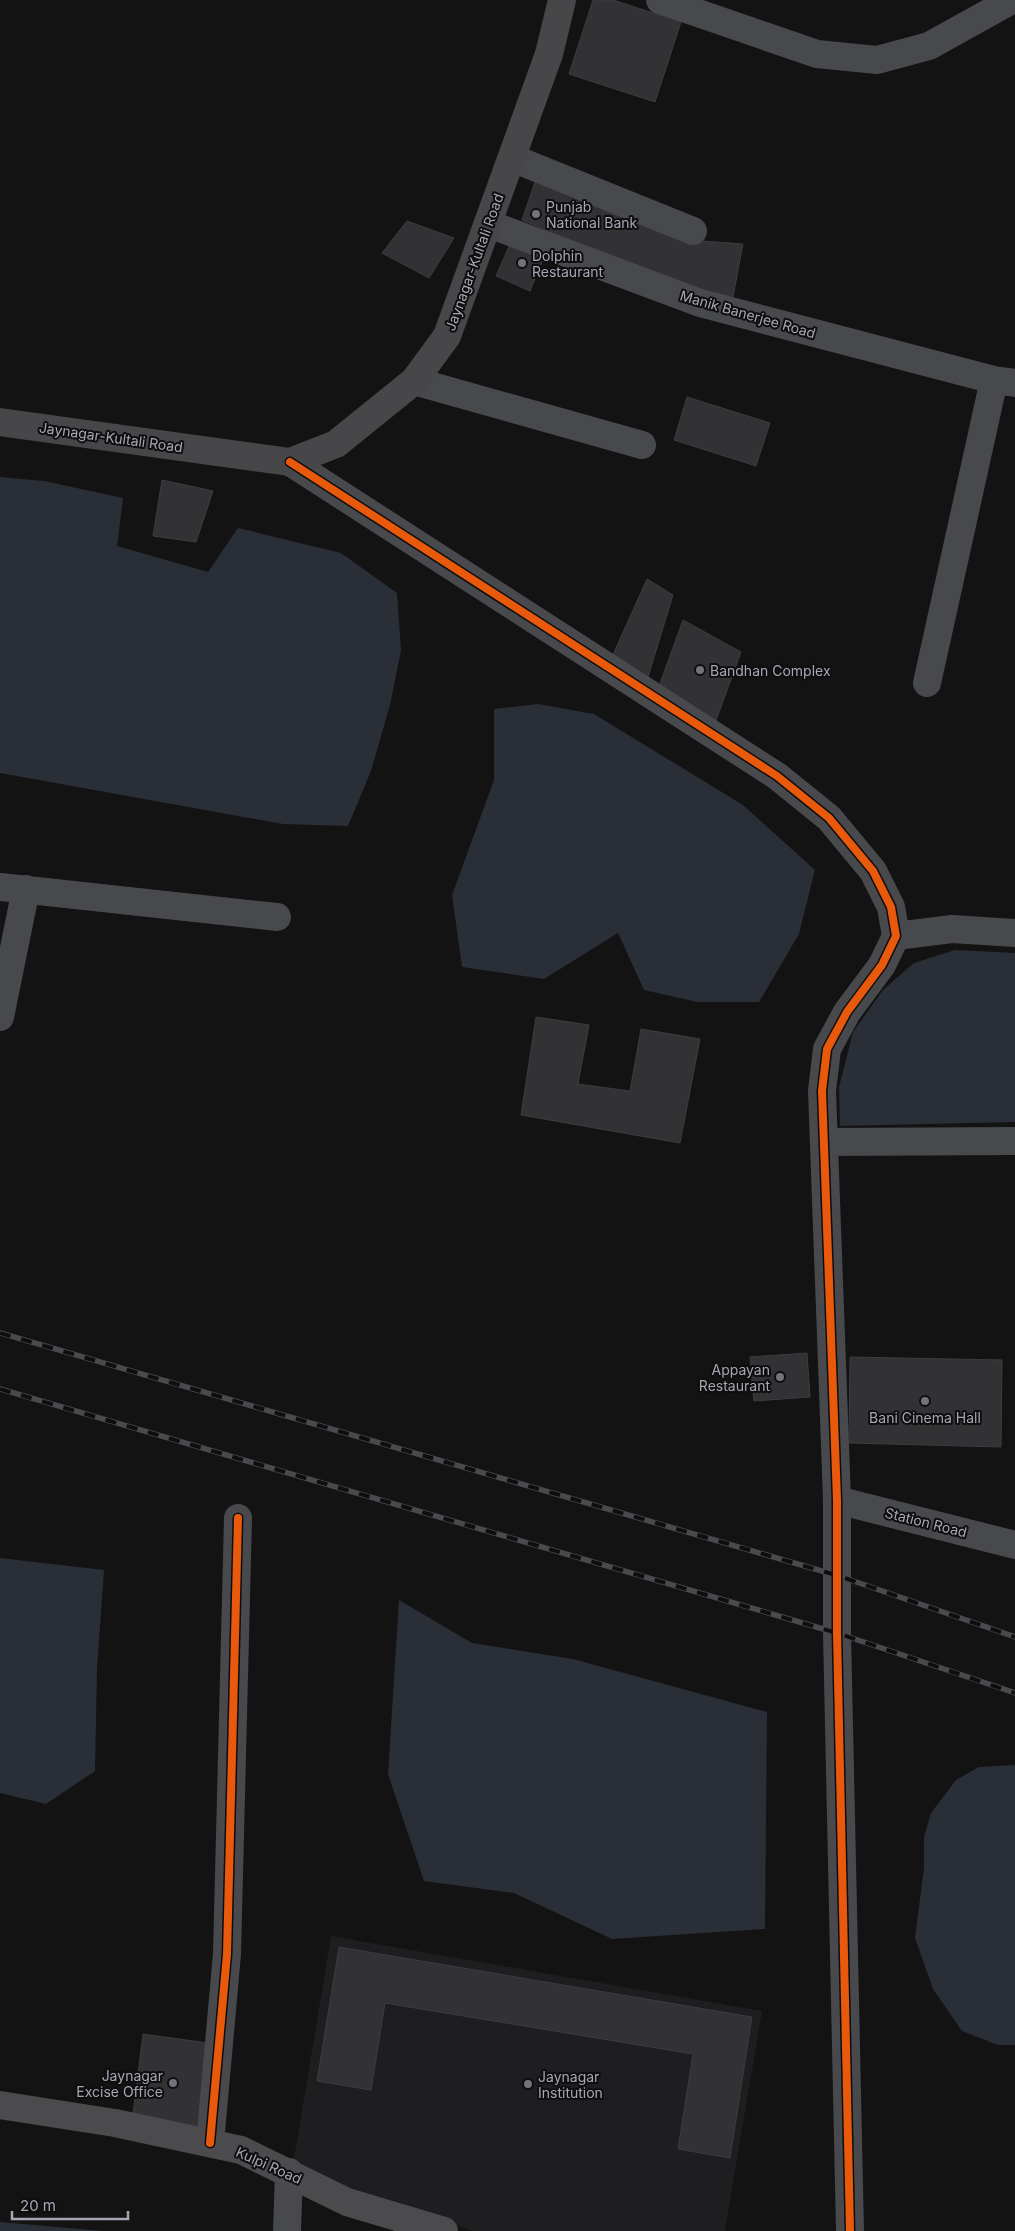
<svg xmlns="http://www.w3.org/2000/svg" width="1015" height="2231" font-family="Inter,sans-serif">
<rect width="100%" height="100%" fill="#131314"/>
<path fill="#1e1d1f" d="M 331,1936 L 762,2011 L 725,2231 L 474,2231 L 350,2194 L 293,2164 Z"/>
<path fill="#2a2e36" d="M 0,477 L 44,481 L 123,498 L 117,546 L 208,572 L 238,528 L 341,553 L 397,593 L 401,651 L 390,705 L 371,771 L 348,826 L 283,824 L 0,773 Z
M 538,704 L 594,714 L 743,805 L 815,870 L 799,934 L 759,1002 L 697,1002 L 644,990 L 618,933 L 544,979 L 462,967 L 452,895 L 494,780 L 494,709 Z
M 955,950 L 1015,953 L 1015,1122 L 840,1126 L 839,1087 L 853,1032 L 883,990 L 914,963 Z
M 0,1558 L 104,1570 L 97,1669 L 95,1771 L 46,1804 L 0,1793 Z
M 399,1600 L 472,1643 L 573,1659 L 767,1712 L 765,1929 L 612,1939 L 514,1893 L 424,1881 L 388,1774 Z
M 1015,1765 L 1015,2045 L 998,2045 L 962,2031 L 933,1989 L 915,1938 L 924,1868 L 924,1837 L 931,1813 L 956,1780 L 979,1767 Z
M 0,2222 L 103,2231 L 0,2231 Z"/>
<path fill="#323235" stroke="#3c3d40" d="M 593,0 L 613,0 L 681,22 L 655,102 L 569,74 Z
M 537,176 L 688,240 L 743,244 L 733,297 L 697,288 L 587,247 L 522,220 Z
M 407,221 L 454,238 L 429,278 L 382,253 Z
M 514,235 L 547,250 L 530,291 L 496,276 Z
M 687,397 L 770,423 L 756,466 L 674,440 Z
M 162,480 L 213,491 L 196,542 L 153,536 Z
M 647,579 L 673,595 L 648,677 L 611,659 Z
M 683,620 L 741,652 L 714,726 L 658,689 Z
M 536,1017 L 589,1025 L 578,1084 L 630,1091 L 641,1029 L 700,1039 L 680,1143 L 521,1115 Z
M 807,1353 L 810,1397 L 754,1401 L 750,1357 Z
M 850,1357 L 1002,1360 L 1001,1447 L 849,1443 Z
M 339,1947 L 752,2017 L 730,2158 L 678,2149 L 693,2054 L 385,2003 L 371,2090 L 317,2081 Z
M 143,2034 L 215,2044 L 203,2137 L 132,2122 Z"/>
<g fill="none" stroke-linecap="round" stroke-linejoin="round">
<path stroke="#48494c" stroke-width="28" d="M 660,0 L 817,54 L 877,60 L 929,46 L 1012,0
M 512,158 L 693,231
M 489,224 L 700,303 L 994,380 L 1015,383
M 414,381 L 642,445
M 290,462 L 777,776 L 829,818 L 873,871 L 891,907 L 896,936 L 882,965 L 847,1012 L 827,1049 L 822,1091 L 837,1500 L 837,1633 L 850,2231
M 927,683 L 994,380
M 0,887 L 277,917
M 896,936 L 952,929 L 1015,933
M 0,1017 L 26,889
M 824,1142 L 1015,1141
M 837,1500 L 1015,1545
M 210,2143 L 227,1954 L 238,1518
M 287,2231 L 289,2172"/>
<path stroke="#47474a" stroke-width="28" d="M 0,422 L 290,462 L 336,444 L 414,381 L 447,336 L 549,54 L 562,0"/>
<path stroke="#4b4b4e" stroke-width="28" d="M 0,2105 L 115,2123 L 241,2150 L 347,2202 L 444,2231"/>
<g stroke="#494a4d" stroke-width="5.5">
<path id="rail" d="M 0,1333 L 839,1576 L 1015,1637
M 0,1389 L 837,1633 L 1015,1693"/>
</g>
<use href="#rail" stroke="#0e0e0f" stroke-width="4" stroke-dasharray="11" stroke-linecap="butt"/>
<g stroke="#0e0e0f" stroke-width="11">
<path id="cycleway" d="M 290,462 L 777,776 L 829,818 L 873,871 L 891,907 L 896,936 L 882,965 L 847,1012 L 827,1049 L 822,1091 L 837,1500 L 837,1633 L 850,2231
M 210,2143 L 227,1954 L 238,1518"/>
</g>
<use href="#cycleway" stroke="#e8590c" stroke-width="8"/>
</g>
<g fill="#73737c" stroke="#0e0e0f" stroke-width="2">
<circle cx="536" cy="214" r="5"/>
<circle cx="522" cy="263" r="5"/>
<circle cx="700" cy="670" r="5"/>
<circle cx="780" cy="1377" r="5"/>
<circle cx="925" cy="1401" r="5"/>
<circle cx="173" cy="2083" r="5"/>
<circle cx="528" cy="2084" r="5"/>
</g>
<g text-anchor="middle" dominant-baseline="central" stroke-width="4" stroke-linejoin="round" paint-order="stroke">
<g font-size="14" fill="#a6a7b4" stroke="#0e0e0f" text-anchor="start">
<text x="546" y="206">Punjab<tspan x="546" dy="16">National Bank</tspan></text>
<text x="532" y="255">Dolphin<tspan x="532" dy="16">Restaurant</tspan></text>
<text x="710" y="670">Bandhan Complex</text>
<text x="770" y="1369" text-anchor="end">Appayan<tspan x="770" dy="16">Restaurant</tspan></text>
<text x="925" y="1417" text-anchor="middle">Bani Cinema Hall</text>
<text x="163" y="2075" text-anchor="end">Jaynagar<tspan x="163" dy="16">Excise Office</tspan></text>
<text x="538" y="2076">Jaynagar<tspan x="538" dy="16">Institution</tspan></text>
</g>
<g font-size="14" fill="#a6a7b4" stroke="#0e0e0f">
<text transform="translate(474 262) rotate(-70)">Jaynagar-Kultali Road</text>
<text transform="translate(748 314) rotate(16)">Manik Banerjee Road</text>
<text transform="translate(111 437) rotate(8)">Jaynagar-Kultali Road</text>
<text transform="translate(926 1522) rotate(14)">Station Road</text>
<text transform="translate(269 2165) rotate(24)">Kulpi Road</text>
</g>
</g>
<path d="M12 2211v8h116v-8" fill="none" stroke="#a6a7b4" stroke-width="2.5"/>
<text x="20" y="2211" font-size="15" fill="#a6a7b4" stroke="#0e0e0f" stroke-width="4" paint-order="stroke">20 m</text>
</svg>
